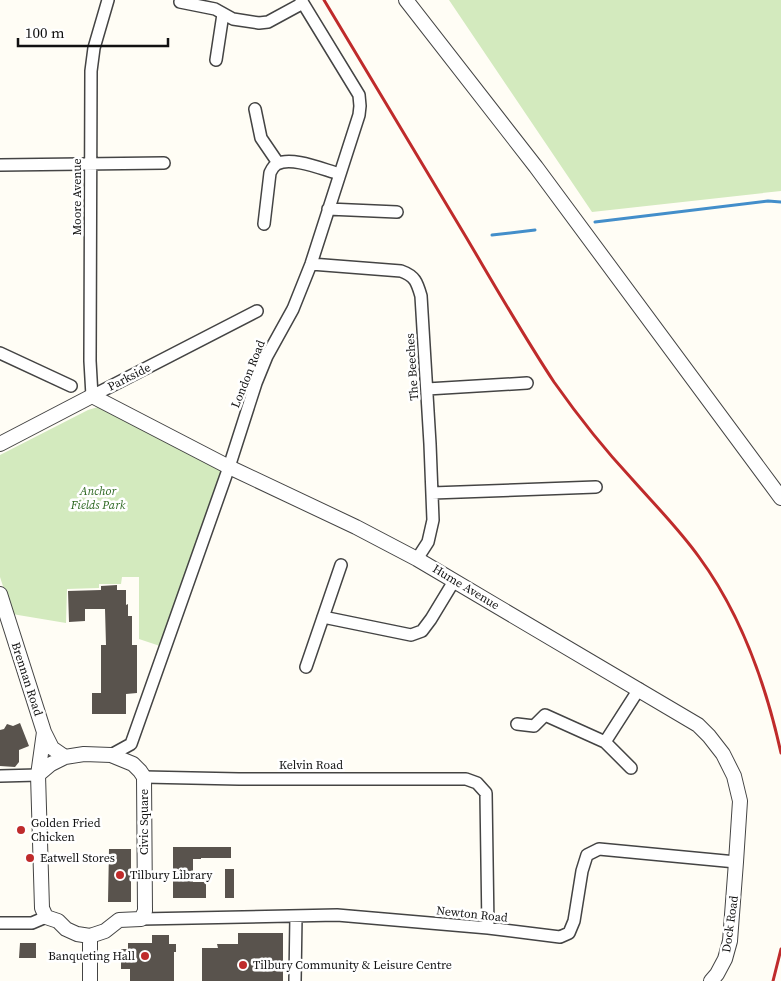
<svg xmlns="http://www.w3.org/2000/svg" width="781" height="981" font-family="'Source Serif 4',serif">
<rect width="100%" height="100%" fill="#fffdf5"/>
<path fill="#d3eabe" d="M 449,0 L 781,0 L 781,191 L 592,212 Z
M 98,407 L 104,408 L 220,469 L 221,473 L 160,646 L 139,639 L 139,577 L 122,577 L 121,584 L 99,584 L 99,588 L 67,589 L 66,623 L 12,614 L 0,577 L 0,455 L 88,410 Z"/>
<g fill="none" stroke-linecap="round" stroke-linejoin="round">
<path stroke="#438eca" stroke-width="3" d="M 595,222 L 768,201 L 781,202
M 492,235 L 535,230"/>
</g>
<path fill="#59534d" d="M 117,585 L 117,590 L 126,590 L 126,605 L 128,604 L 128,616 L 132,616 L 132,645 L 137,645 L 137,693 L 126,694 L 126,714 L 92,714 L 92,693 L 101,693 L 101,645 L 106,645 L 105,609 L 85,609 L 85,621 L 69,622 L 68,591 L 101,590 L 101,586 Z
M 20,723 L 29,746 L 19,750 L 19,762 L 15,767 L 0,766 L 0,730 L 4,729 L 7,724 L 13,726 Z
M 173,847 L 231,847 L 231,858 L 201,858 L 201,859 L 193,859 L 193,882 L 206,882 L 206,898 L 173,898 Z
M 109,849 L 131,849 L 131,902 L 108,902 Z
M 225,869 L 234,869 L 234,898 L 225,898 Z
M 238,933 L 283,933 L 283,981 L 202,981 L 202,948 L 218,948 L 217,944 L 238,944 Z
M 152,935 L 169,935 L 169,944 L 176,944 L 176,952 L 174,952 L 174,981 L 130,981 L 130,969 L 121,969 L 121,949 L 128,949 L 128,943 L 152,943 Z
M 20,943 L 36,943 L 36,958 L 19,958 Z"/>
<g fill="none" stroke-linecap="round" stroke-linejoin="round">
<g stroke="#444" stroke-width="14">
<path id="minor" d="M 108,0 L 94,48 L 91,71 L 90,361 L 92,396 L 257,311
M 180,2 L 215,9 L 233,19 L 259,23 L 268,22 L 303,3
M 216,60 L 223,14
M 255,109 L 261,138 L 278,163
M 0,165 L 164,163
M 328,209 L 397,212
M 264,224 L 270,173 C 272,169 273,166 277,164 C 292,156 324,170 340,174
M 311,264 L 401,271 C 415,276 417,282 421,296 L 430,444 L 433,520 L 428,542 L 417,559
M 0,353 L 71,386
M 427,389 L 527,383
M 432,493 L 596,487
M 323,617 L 411,635 L 422,631 L 431,619 L 454,581
M 306,667 L 341,565
M 517,724 L 534,726 L 545,715 L 605,742
M 111,755 L 131,744 L 229,467 L 256,383 L 267,356 L 293,309 L 311,264 L 359,115 L 360,106 L 359,95 L 301,0
M 631,768 L 605,742 L 639,689
M 0,776 L 38,775
M 144,777 L 239,779 L 466,779 L 477,783 L 486,793 L 488,928
M 141,919 L 337,915 L 488,928 L 560,937 L 569,933 L 574,921 L 582,871 L 587,855 L 599,849 L 736,862
M 0,923 L 32,923 L 46,917
M 295,981 L 296,916"/>
</g>
<g stroke="#444" stroke-width="16">
<path id="tertiary" d="M 406,0 L 536,167 L 781,498
M 0,444 L 92,396 L 229,467 L 356,527 L 417,559 L 698,725 L 709,736 L 723,754 L 734,776 L 740,801 L 736,862 L 730,941 L 725,959 L 717,974 L 711,981
M 0,594 L 44,732 L 52,748 L 65,757
M 38,775 L 51,764 L 65,757 L 84,754 L 111,755 L 133,764 L 140,771 L 144,777 L 145,911 L 141,919 L 119,920 L 105,931 L 90,936 L 77,934 L 66,929 L 58,921 L 46,917 L 42,908 L 38,775 L 44,732
M 90,936 L 90,981"/>
</g>
<use href="#minor" stroke="#fff" stroke-width="11"/>
<use href="#tertiary" stroke="#fff" stroke-width="14"/>
<path stroke="#bf2b2b" stroke-width="3" d="M 324,0 C 371,79 418,158 466,237 C 495,286 523,335 554,382 C 578,416 604,449 632,479 C 655,505 679,529 699,557 C 741,614 766,685 781,753
M 773,981 L 781,949"/>
</g>
<g fill="#bf2b2b" stroke="#fff" stroke-width="2">
<circle cx="21" cy="830" r="5"/>
<circle cx="30" cy="858" r="5"/>
<circle cx="120" cy="875" r="5"/>
<circle cx="145" cy="956" r="5"/>
<circle cx="243" cy="965" r="5"/>
</g>
<g text-anchor="middle" dominant-baseline="central" stroke-width="5" stroke-linejoin="round" paint-order="stroke">
<g font-size="12" fill="#111" stroke="#fff">
<text transform="translate(77 197) rotate(-90)">Moore Avenue</text>
<text transform="translate(412 367) rotate(-94)">The Beeches</text>
<text transform="translate(248 374) rotate(-68)">London Road</text>
<text transform="translate(129 377) rotate(-27)">Parkside</text>
<text transform="translate(466 587) rotate(31)">Hume Avenue</text>
<text transform="translate(27 679) rotate(72)">Brennan Road</text>
<text x="311" y="765">Kelvin Road</text>
<text transform="translate(144 822) rotate(-90)">Civic Square</text>
<text transform="translate(472 914) rotate(6)">Newton Road</text>
<text transform="translate(730 924) rotate(-82)">Dock Road</text>
</g>
<g font-size="12" font-style="italic" fill="#2d6821" stroke="#fff">
<text x="98" y="491">Anchor<tspan x="98" dy="14">Fields Park</tspan></text>
</g>
<g font-size="12" fill="#111" stroke="#fff" text-anchor="start">
<text x="31" y="823">Golden Fried<tspan x="31" dy="14">Chicken</tspan></text>
<text x="40" y="858">Eatwell Stores</text>
<text x="130" y="875">Tilbury Library</text>
<text x="135" y="956" text-anchor="end">Banqueting Hall</text>
<text x="253" y="965">Tilbury Community &amp; Leisure Centre</text>
</g>
</g>
<path d="M18 38v8h150v-8" fill="none" stroke="#111111" stroke-width="2.5"/>
<text x="25" y="38" font-size="15" fill="#111111" stroke="#ffffff" stroke-width="4" paint-order="stroke">100 m</text>
</svg>
